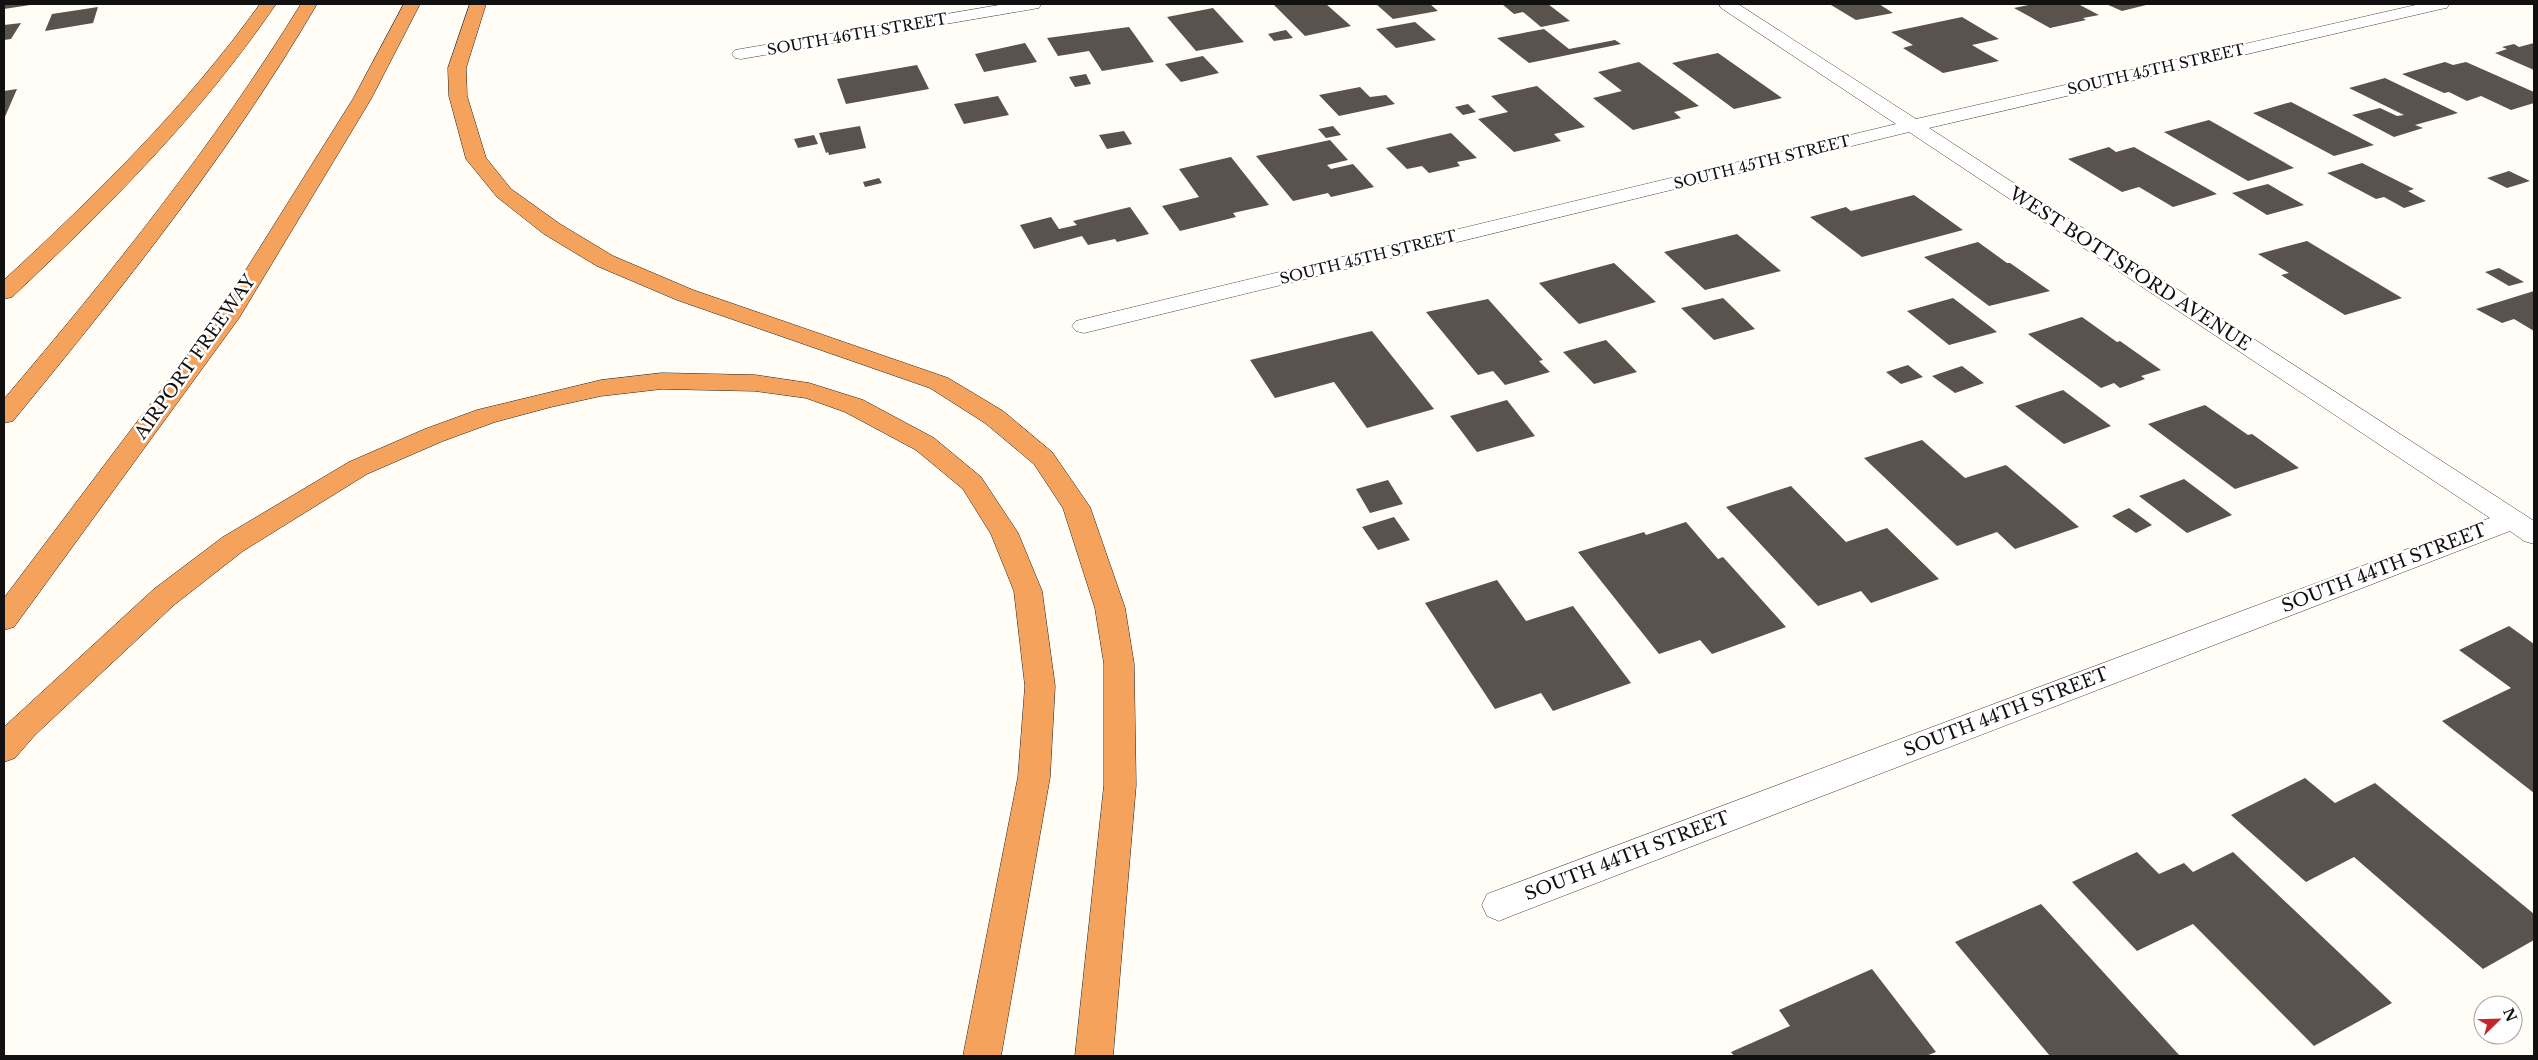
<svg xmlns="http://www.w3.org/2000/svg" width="2538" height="1060" font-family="'Libre Baskerville',serif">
<rect width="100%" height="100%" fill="#fffdf5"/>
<path fill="#5a524d" d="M 4,4 L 30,4 L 30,5 L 4,9 Z
M 1273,4 L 1326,4 L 1351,26 L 1305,36 Z
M 1376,4 L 1430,4 L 1438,11 L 1393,19 Z
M 1502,4 L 1548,4 L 1570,21 L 1541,27 L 1523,12 L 1514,14 Z
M 1879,4 L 1893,13 L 1856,20 L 1831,5 Z
M 2033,4 L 2078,4 L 2099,15 L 2083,18 L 2086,20 L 2050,28 L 2014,8 Z
M 2106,4 L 2150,4 L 2122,11 Z
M 98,7 L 93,23 L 45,31 L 52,14 Z
M 1213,8 L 1244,42 L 1196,51 L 1167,17 Z
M 1962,17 L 1999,39 L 1972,45 L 1999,61 L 1943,73 L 1903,48 L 1913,45 L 1891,32 Z
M 1415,22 L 1436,40 L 1396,48 L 1376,29 Z
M 21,23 L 11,39 L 4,40 L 4,25 Z
M 1129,27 L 1154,62 L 1102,71 L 1089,51 L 1058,56 L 1047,38 Z
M 1544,29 L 1569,49 L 1615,40 L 1621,44 L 1529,63 L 1497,38 Z
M 1286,30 L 1293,38 L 1274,41 L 1268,34 Z
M 1025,43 L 1037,62 L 984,72 L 975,54 Z
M 2534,43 L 2534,70 L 2495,53 L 2507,49 L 2502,47 L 2514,44 L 2519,47 Z
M 1718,53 L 1782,98 L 1734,109 L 1672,63 Z
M 1203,56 L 1219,73 L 1181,82 L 1165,64 Z
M 1639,62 L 1699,106 L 1674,112 L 1681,118 L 1633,130 L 1593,98 L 1622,91 L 1598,72 Z
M 2445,62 L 2453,65 L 2466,62 L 2534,92 L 2534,103 L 2511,110 L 2481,96 L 2467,101 L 2449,92 L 2444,93 L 2402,74 Z
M 917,65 L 929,89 L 846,104 L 837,79 Z
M 1086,74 L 1091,84 L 1075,87 L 1069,77 Z
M 2385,78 L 2458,113 L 2415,125 L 2423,128 L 2394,137 L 2352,115 L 2380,108 L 2397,116 L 2404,115 L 2349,88 Z
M 1537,86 L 1585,127 L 1554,134 L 1561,141 L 1514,152 L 1478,119 L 1508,112 L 1491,96 Z
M 1360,87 L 1370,97 L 1386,95 L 1395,104 L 1339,116 L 1319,95 Z
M 17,89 L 4,119 L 4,91 Z
M 998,96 L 1009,115 L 964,124 L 954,104 Z
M 2291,102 L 2374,145 L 2334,156 L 2253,113 Z
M 1468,104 L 1476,112 L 1463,115 L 1455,107 Z
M 2209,120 L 2294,168 L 2248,181 L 2164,132 Z
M 860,126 L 866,148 L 829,155 L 828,152 L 826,153 L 819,133 Z
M 1333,126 L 1341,135 L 1326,138 L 1318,129 Z
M 1124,131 L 1132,144 L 1107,149 L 1099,135 Z
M 1451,133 L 1477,158 L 1457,162 L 1460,166 L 1429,173 L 1422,166 L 1407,169 L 1386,148 Z
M 814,135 L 818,144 L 798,148 L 794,139 Z
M 1330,140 L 1348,160 L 1327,165 L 1331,169 L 1353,164 L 1374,187 L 1331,197 L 1328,193 L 1293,201 L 1256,156 Z
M 2109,147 L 2116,152 L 2134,147 L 2217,194 L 2173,207 L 2139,187 L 2122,192 L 2068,159 Z
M 1231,157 L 1269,205 L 1233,213 L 1236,217 L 1180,231 L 1162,206 L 1199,197 L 1179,169 Z
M 2362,163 L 2414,189 L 2408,191 L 2426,201 L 2404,208 L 2384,197 L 2376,199 L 2327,173 Z
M 2509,171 L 2530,181 L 2507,188 L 2487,178 Z
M 879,178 L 882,183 L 865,187 L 863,182 Z
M 2268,184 L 2304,205 L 2267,215 L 2232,193 Z
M 1914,195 L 1963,230 L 1862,257 L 1810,217 L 1846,207 L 1851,211 Z
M 1130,207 L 1149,234 L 1117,242 L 1115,239 L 1088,245 L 1082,236 L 1034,249 L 1020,225 L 1051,217 L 1059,229 L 1077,225 L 1073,221 Z
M 1737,234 L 1781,271 L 1705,290 L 1664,252 Z
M 2307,241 L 2402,298 L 2345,315 L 2281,275 L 2289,273 L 2258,254 Z
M 1978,242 L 2007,263 L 2010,263 L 2050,291 L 1989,306 L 1924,257 Z
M 1614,263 L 1656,302 L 1579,324 L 1539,283 Z
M 2499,268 L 2524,282 L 2509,286 L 2485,272 Z
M 2534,291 L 2534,331 L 2514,319 L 2502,323 L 2476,309 Z
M 1723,298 L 1755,329 L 1714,340 L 1681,308 Z
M 1953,298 L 1992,328 L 1997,332 L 1949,345 L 1907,311 Z
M 1488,299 L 1543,360 L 1539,361 L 1550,372 L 1505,385 L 1493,371 L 1478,375 L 1426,312 Z
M 2082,317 L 2117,342 L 2120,341 L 2161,370 L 2141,376 L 2145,379 L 2120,388 L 2114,383 L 2101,388 L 2028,334 Z
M 1372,331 L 1434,409 L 1367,428 L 1334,382 L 1275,398 L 1250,360 Z
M 1606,340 L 1637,372 L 1594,384 L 1563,352 Z
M 1908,365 L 1923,377 L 1901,384 L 1886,372 Z
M 1962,366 L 1984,383 L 1955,393 L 1932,376 Z
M 2063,390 L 2111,426 L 2064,444 L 2015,406 Z
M 1507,400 L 1535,436 L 1477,452 L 1450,416 Z
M 2205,405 L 2248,435 L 2252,434 L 2299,468 L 2235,489 L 2148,424 Z
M 1922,440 L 1965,478 L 2006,465 L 2079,527 L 2015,549 L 1997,532 L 1957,546 L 1864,458 Z
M 2184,479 L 2232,515 L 2187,533 L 2139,496 Z
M 1388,480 L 1403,504 L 1370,513 L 1356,489 Z
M 1791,486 L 1846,542 L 1887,528 L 1939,579 L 1871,603 L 1861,591 L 1818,606 L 1726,507 Z
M 2129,508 L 2152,525 L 2136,533 L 2112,516 Z
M 1394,517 L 1410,540 L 1378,550 L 1362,527 Z
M 1686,522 L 1718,559 L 1723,557 L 1786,627 L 1712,654 L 1700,640 L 1659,654 L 1578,552 L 1644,532 L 1646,535 Z
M 1497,580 L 1526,621 L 1573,606 L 1631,683 L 1553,711 L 1541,693 L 1495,709 L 1425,603 Z
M 2509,626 L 2534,644 L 2534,793 L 2442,721 L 2511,688 L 2459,650 Z
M 2305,778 L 2335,803 L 2375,783 L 2534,914 L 2534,940 L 2483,969 L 2354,857 L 2306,882 L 2231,815 Z
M 2137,852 L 2159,874 L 2184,863 L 2193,872 L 2233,852 L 2392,1003 L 2314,1046 L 2193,924 L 2137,951 L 2072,882 Z
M 2041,904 L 2180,1056 L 2050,1056 L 1955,942 Z
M 1872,969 L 1936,1052 L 1926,1056 L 1734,1056 L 1731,1052 L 1790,1026 L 1779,1010 Z"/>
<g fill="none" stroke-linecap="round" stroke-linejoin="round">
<g stroke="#444" stroke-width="1">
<path id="street" d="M 1005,4 L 1041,4 L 1039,8 L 1033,9 L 741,59 L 735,58 L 732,54 L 735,50 L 741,49 Z
M 1719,4 L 1738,4 L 1916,119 L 2420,4 L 2449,4 L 2447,8 L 2441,9 L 1929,128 L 2534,521 L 2534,544 L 2524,541 L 2510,531 L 1511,916 L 1499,921 L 1487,916 L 1482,905 L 1487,894 L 2490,518 L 1909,132 L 1084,333 L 1076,331 L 1072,326 L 1076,321 L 1084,319 L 1896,124 L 1721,8 Z"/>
</g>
<g stroke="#222" stroke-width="1">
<path id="highway" d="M 260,4 L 276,4 C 201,114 109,206 12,297 L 4,299 L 4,280 C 97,194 186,107 260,4 Z
M 301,4 L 317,4 C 230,153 123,287 13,421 L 4,423 L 4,399 C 113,271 212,148 301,4 Z
M 404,4 L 420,4 L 371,99 L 239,318 L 14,627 L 4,630 L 4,598 L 217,316 L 353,99 Z
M 470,4 L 486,4 L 466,68 L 467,96 L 486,158 L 511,189 L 560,224 L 613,256 L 693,290 L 948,378 L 1003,411 L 1052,452 L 1090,507 L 1125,608 L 1134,664 L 1136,785 L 1113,1056 L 1075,1056 L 1104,785 L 1104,664 L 1095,608 L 1063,508 L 1034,464 L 985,423 L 930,388 L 677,300 L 597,266 L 544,234 L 497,197 L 466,159 L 449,96 L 448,68 Z
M 662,373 L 755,375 L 809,383 L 863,400 L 934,438 L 981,477 L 1018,533 L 1042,591 L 1055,686 L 1050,777 L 1001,1056 L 963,1056 L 1018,777 L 1025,686 L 1014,591 L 991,534 L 963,489 L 916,450 L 845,412 L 806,398 L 755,391 L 662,389 L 601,396 L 551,407 L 495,422 L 443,441 L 367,474 L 243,551 L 174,605 L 35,735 L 15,758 L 4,762 L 4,727 L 154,589 L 223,537 L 349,462 L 425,429 L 477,410 L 601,380 Z"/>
</g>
<use href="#street" fill="#fff" fill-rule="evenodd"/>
<use href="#highway" fill="#f5a25d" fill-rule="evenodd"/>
</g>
<g text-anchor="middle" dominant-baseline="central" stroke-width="5" stroke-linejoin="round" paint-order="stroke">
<g font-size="15" fill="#111" stroke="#fff">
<text transform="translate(857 34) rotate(-10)">SOUTH 46TH STREET</text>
<text transform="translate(2156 69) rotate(-13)">SOUTH 45TH STREET</text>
<text transform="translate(1762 162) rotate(-14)">SOUTH 45TH STREET</text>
<text transform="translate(1368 257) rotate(-14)">SOUTH 45TH STREET</text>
</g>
<g font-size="18" fill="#111" stroke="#fff">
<text transform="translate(2130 269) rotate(33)">WEST BOTTSFORD AVENUE</text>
<text transform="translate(195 357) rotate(-55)">AIRPORT FREEWAY</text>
<text transform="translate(2384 568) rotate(-21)">SOUTH 44TH STREET</text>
<text transform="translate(2006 712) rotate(-21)">SOUTH 44TH STREET</text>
<text transform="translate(1627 856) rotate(-21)">SOUTH 44TH STREET</text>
</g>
</g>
<rect width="2538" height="1060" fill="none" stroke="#111111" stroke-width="10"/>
<g transform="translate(2498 1020) rotate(67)"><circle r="24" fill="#ffffff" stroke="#a0a0a0"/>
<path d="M0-4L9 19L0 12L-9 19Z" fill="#c4262e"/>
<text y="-8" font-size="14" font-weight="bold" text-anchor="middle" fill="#111111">N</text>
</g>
</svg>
